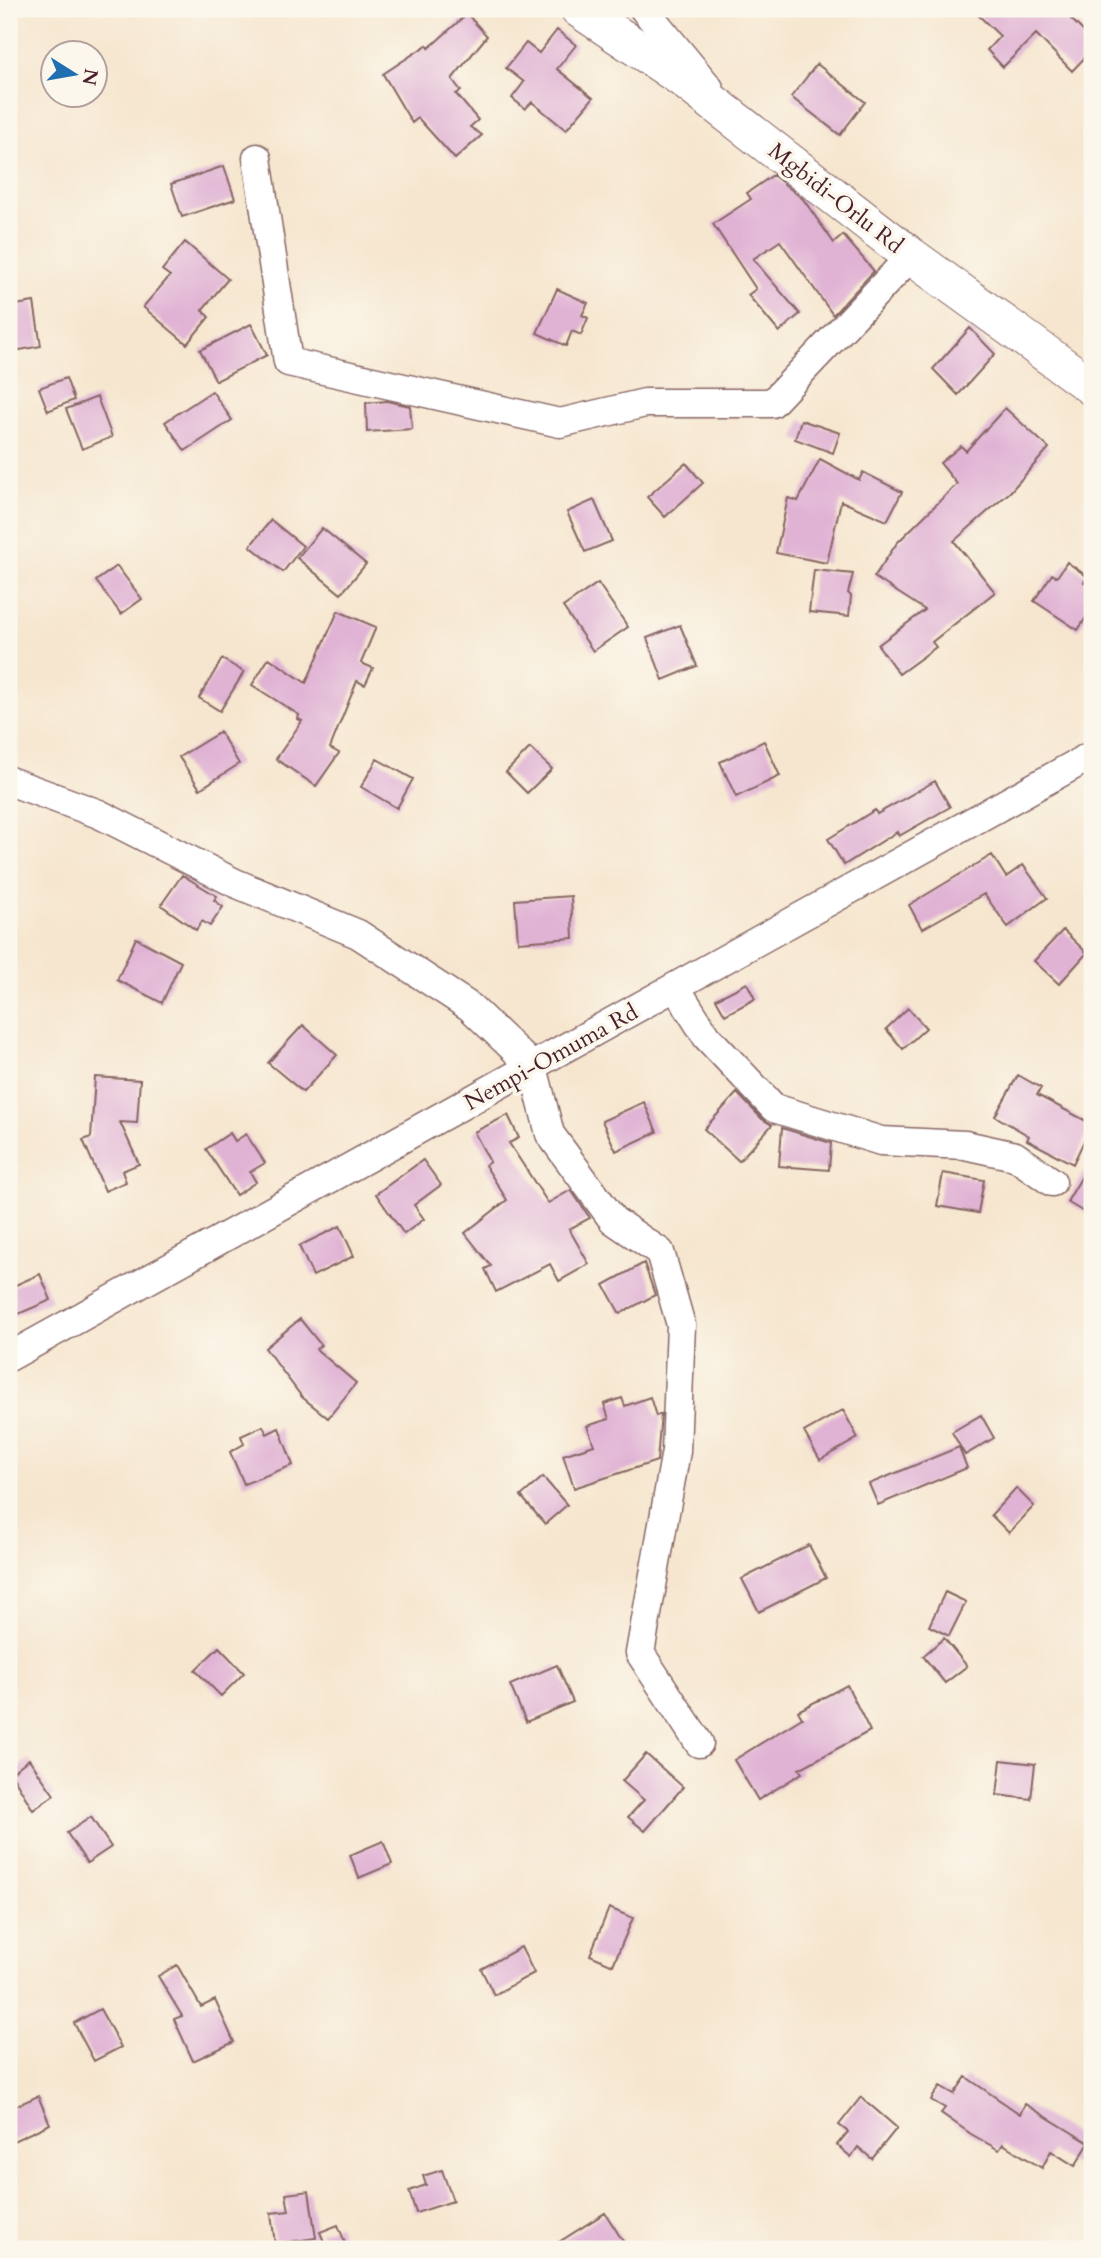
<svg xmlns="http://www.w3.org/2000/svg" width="1101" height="2258" font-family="Cardo,serif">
<rect width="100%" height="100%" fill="#fbf7ec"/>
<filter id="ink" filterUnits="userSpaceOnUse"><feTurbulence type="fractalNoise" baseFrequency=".0143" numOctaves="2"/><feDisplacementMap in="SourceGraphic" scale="14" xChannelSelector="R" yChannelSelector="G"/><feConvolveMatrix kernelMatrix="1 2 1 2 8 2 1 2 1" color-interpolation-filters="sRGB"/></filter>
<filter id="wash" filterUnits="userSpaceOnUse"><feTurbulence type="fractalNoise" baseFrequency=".00686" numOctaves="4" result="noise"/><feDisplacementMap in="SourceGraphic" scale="28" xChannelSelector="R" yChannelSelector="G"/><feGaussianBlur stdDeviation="1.57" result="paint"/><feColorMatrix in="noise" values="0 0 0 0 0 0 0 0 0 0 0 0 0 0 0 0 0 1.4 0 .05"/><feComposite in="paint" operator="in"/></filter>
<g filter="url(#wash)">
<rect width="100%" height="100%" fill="#f6e6cf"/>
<g id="blocks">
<path fill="#e0b2d4" d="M 972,9 L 1061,9 L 1092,40 L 1092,50 L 1072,71 L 1036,34 L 1003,67 L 987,50 L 1000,36 Z
M 467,14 L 487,36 L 452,79 L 461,91 L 456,94 L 478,120 L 470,127 L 482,135 L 455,159 L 418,118 L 412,123 L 383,74 L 427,45 L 429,48 Z
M 557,30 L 576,45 L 557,69 L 593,98 L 566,130 L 532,102 L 525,109 L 512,98 L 524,82 L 506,68 L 526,43 L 539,53 Z
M 817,64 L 865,102 L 840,135 L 791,97 Z
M 224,166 L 235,199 L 182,217 L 171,184 Z
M 773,175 L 803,199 L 834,243 L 843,235 L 874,271 L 833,315 L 780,241 L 753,259 L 800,314 L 779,332 L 748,295 L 756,289 L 713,224 L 751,199 L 747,193 Z
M 185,242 L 228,279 L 202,310 L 209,317 L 187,344 L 143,307 L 170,276 L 162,270 Z
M 557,289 L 588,303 L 582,315 L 588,318 L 581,335 L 572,331 L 566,346 L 537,333 Z
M 34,302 L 41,346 L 9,352 L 9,306 Z
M 251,324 L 267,355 L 216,381 L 200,350 Z
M 970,328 L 995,354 L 958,395 L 933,369 Z
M 66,378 L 74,400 L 48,411 L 39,388 Z
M 212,391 L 232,420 L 185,451 L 165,422 Z
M 97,397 L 112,437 L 82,449 L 66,409 Z
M 387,401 L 410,406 L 412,429 L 367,432 L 366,403 Z
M 1005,408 L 1049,448 L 1010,492 L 954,541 L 995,592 L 932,642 L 936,647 L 899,674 L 878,645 L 925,610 L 874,577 L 897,543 L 957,484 L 940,463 L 961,446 L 966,451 Z
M 801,420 L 840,433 L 833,453 L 795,439 Z
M 820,459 L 859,480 L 863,472 L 902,492 L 887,521 L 841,501 L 827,563 L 776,553 L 788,498 L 798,501 Z
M 686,463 L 703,483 L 665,517 L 647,497 Z
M 594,500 L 612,541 L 585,552 L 567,512 Z
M 271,520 L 303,546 L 283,572 L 250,546 Z
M 322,528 L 366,564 L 341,594 L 297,558 Z
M 1067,562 L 1088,577 L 1084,582 L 1092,587 L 1092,608 L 1078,630 L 1034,601 L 1052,574 L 1057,577 Z
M 117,566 L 142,599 L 121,614 L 96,581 Z
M 814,570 L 853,574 L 848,593 L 851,596 L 849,616 L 809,612 Z
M 598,583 L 628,627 L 593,651 L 563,607 Z
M 338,611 L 376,627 L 361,663 L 373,668 L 365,685 L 357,681 L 330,748 L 339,753 L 316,786 L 276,759 L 302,721 L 298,719 L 299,715 L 252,685 L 269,658 L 306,683 Z
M 680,625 L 697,666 L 663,680 L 647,638 Z
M 222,659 L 244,672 L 220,711 L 199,698 Z
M 220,732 L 239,764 L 200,789 L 179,757 Z
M 764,741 L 780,776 L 736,797 L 720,762 Z
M 530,748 L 552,769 L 527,793 L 506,772 Z
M 377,759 L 413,779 L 397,808 L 361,787 Z
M 935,781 L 950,807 L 899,836 L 897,832 L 844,865 L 828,839 L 875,810 L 877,814 Z
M 992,855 L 1006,877 L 1023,865 L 1047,898 L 1008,927 L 984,894 L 922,929 L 909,905 Z
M 182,875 L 217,896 L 214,900 L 223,907 L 210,926 L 202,921 L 196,930 L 161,905 Z
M 571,896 L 573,938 L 518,942 L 515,900 Z
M 1063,930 L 1087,953 L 1059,984 L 1034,961 Z
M 136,938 L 181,962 L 162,1003 L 117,980 Z
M 747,983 L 755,999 L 725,1015 L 716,999 Z
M 908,1008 L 926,1028 L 903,1049 L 886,1029 Z
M 303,1025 L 337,1055 L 303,1092 L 268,1063 Z
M 1018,1075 L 1041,1088 L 1037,1095 L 1092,1124 L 1073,1164 L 1027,1140 L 1029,1136 L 995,1116 Z
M 95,1077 L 140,1080 L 137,1123 L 120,1122 L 139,1164 L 122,1171 L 126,1182 L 105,1191 L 83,1140 L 91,1137 Z
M 737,1093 L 762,1119 L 772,1125 L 739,1161 L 704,1129 Z
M 644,1102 L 657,1132 L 616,1151 L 602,1121 Z
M 508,1115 L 519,1138 L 509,1143 L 548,1203 L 571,1190 L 590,1218 L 569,1229 L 589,1264 L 559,1281 L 550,1264 L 496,1292 L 485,1269 L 491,1266 L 465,1233 L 507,1200 L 485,1165 L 490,1162 L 474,1132 Z
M 782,1128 L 831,1143 L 829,1170 L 779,1166 Z
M 230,1133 L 235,1141 L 246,1134 L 265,1163 L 250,1172 L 256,1182 L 236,1195 L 206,1149 Z
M 1092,1159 L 1092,1217 L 1067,1202 Z
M 423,1160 L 441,1185 L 414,1205 L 424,1219 L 404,1234 L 376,1194 Z
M 943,1173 L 984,1180 L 978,1213 L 937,1206 Z
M 340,1226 L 354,1256 L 313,1276 L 299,1246 Z
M 644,1263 L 655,1295 L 620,1314 L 604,1285 Z
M 40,1274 L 51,1300 L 9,1318 L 9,1288 Z
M 300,1319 L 321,1345 L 316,1349 L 356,1383 L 328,1418 L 302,1397 L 265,1348 Z
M 650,1397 L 656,1416 L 661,1414 L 657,1461 L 574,1488 L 563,1455 L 594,1445 L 587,1426 L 609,1419 L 604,1404 L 622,1398 L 625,1406 Z
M 843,1410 L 858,1438 L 820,1460 L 804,1432 Z
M 981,1415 L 994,1438 L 965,1455 L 952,1432 Z
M 263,1426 L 267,1434 L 279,1428 L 293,1465 L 244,1484 L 230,1452 L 244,1444 L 241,1436 Z
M 959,1447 L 967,1468 L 878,1505 L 869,1484 Z
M 543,1477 L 567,1505 L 545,1524 L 521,1496 Z
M 1016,1488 L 1034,1506 L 1009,1533 L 991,1515 Z
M 809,1545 L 826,1578 L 759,1612 L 742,1579 Z
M 945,1592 L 966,1602 L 949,1636 L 929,1626 Z
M 944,1638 L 967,1666 L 945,1683 L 923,1656 Z
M 219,1647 L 244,1673 L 221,1696 L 195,1670 Z
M 557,1665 L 573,1702 L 526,1722 L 510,1685 Z
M 847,1685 L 870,1731 L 799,1769 L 802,1773 L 758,1800 L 734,1760 L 802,1718 L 798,1711 Z
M 646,1754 L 683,1787 L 645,1831 L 628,1817 L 644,1800 L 622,1781 Z
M 29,1759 L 54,1795 L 33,1810 L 11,1773 Z
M 1001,1760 L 1035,1764 L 1031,1799 L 997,1795 Z
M 91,1817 L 111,1847 L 87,1863 L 67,1833 Z
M 383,1841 L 392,1864 L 359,1878 L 350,1855 Z
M 609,1908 L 633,1918 L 613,1965 L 590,1955 Z
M 521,1947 L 534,1973 L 494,1995 L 481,1969 Z
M 177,1965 L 201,2007 L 215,2000 L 234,2042 L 193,2061 L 174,2019 L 182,2016 L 158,1976 Z
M 100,2009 L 121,2047 L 94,2061 L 74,2023 Z
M 966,2077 L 1020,2114 L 1025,2104 L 1089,2143 L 1075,2166 L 1051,2151 L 1042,2168 L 1003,2144 L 999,2150 L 971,2134 L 941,2113 L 945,2108 L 931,2100 L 940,2086 L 954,2094 Z
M 38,2096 L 50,2124 L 9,2143 L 9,2109 Z
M 861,2097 L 897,2128 L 872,2159 L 858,2147 L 851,2157 L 837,2145 L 848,2132 L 839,2125 Z
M 442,2170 L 453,2201 L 416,2213 L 409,2191 L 426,2185 L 423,2176 Z
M 309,2191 L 316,2238 L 275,2244 L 271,2213 L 289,2211 L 286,2194 Z
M 605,2213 L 628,2249 L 548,2249 Z
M 338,2225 L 346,2245 L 327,2249 L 320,2232 Z"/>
</g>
</g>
<g filter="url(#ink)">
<use href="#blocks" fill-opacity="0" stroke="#866564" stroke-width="2"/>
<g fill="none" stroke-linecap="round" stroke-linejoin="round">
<g stroke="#866564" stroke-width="31">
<path id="minor" d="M 644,9 L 709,88
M 257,158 L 288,362 L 560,423 L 645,403 L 772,403 L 911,256
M 9,781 L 99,814 L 235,883 L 358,934 L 470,1007 L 533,1067 L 550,1134 L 613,1220 L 660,1252 L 681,1325 L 676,1451 L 640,1653 L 699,1743
M 676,988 L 707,1037 L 774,1108 L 881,1141 L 965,1145 L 1015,1156 L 1052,1182
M 9,1357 L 1092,755"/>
</g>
<g stroke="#866564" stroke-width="39">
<path id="major" d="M 579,9 L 680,77 L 911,256 L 1092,387"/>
</g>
<use href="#minor" stroke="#fff" stroke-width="28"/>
<use href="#major" stroke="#fff" stroke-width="37"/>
</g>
</g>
<g text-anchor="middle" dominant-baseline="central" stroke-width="7" stroke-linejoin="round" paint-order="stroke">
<g font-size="23" fill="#4a1f2b" stroke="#fbf7ec">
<text transform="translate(836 198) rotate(38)">Mgbidi-Orlu Rd</text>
<text transform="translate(551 1057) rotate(-29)">Nempi-Omuma Rd</text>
</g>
</g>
<rect width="1101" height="2258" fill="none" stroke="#fbf7ec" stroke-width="35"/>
<g transform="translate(74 74) rotate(101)"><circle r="33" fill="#fbf7ec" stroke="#b4a19f" stroke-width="2"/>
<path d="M0-5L12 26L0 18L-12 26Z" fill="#1f6fb2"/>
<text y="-10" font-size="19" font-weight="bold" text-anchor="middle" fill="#4a1f2b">N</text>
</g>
</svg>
